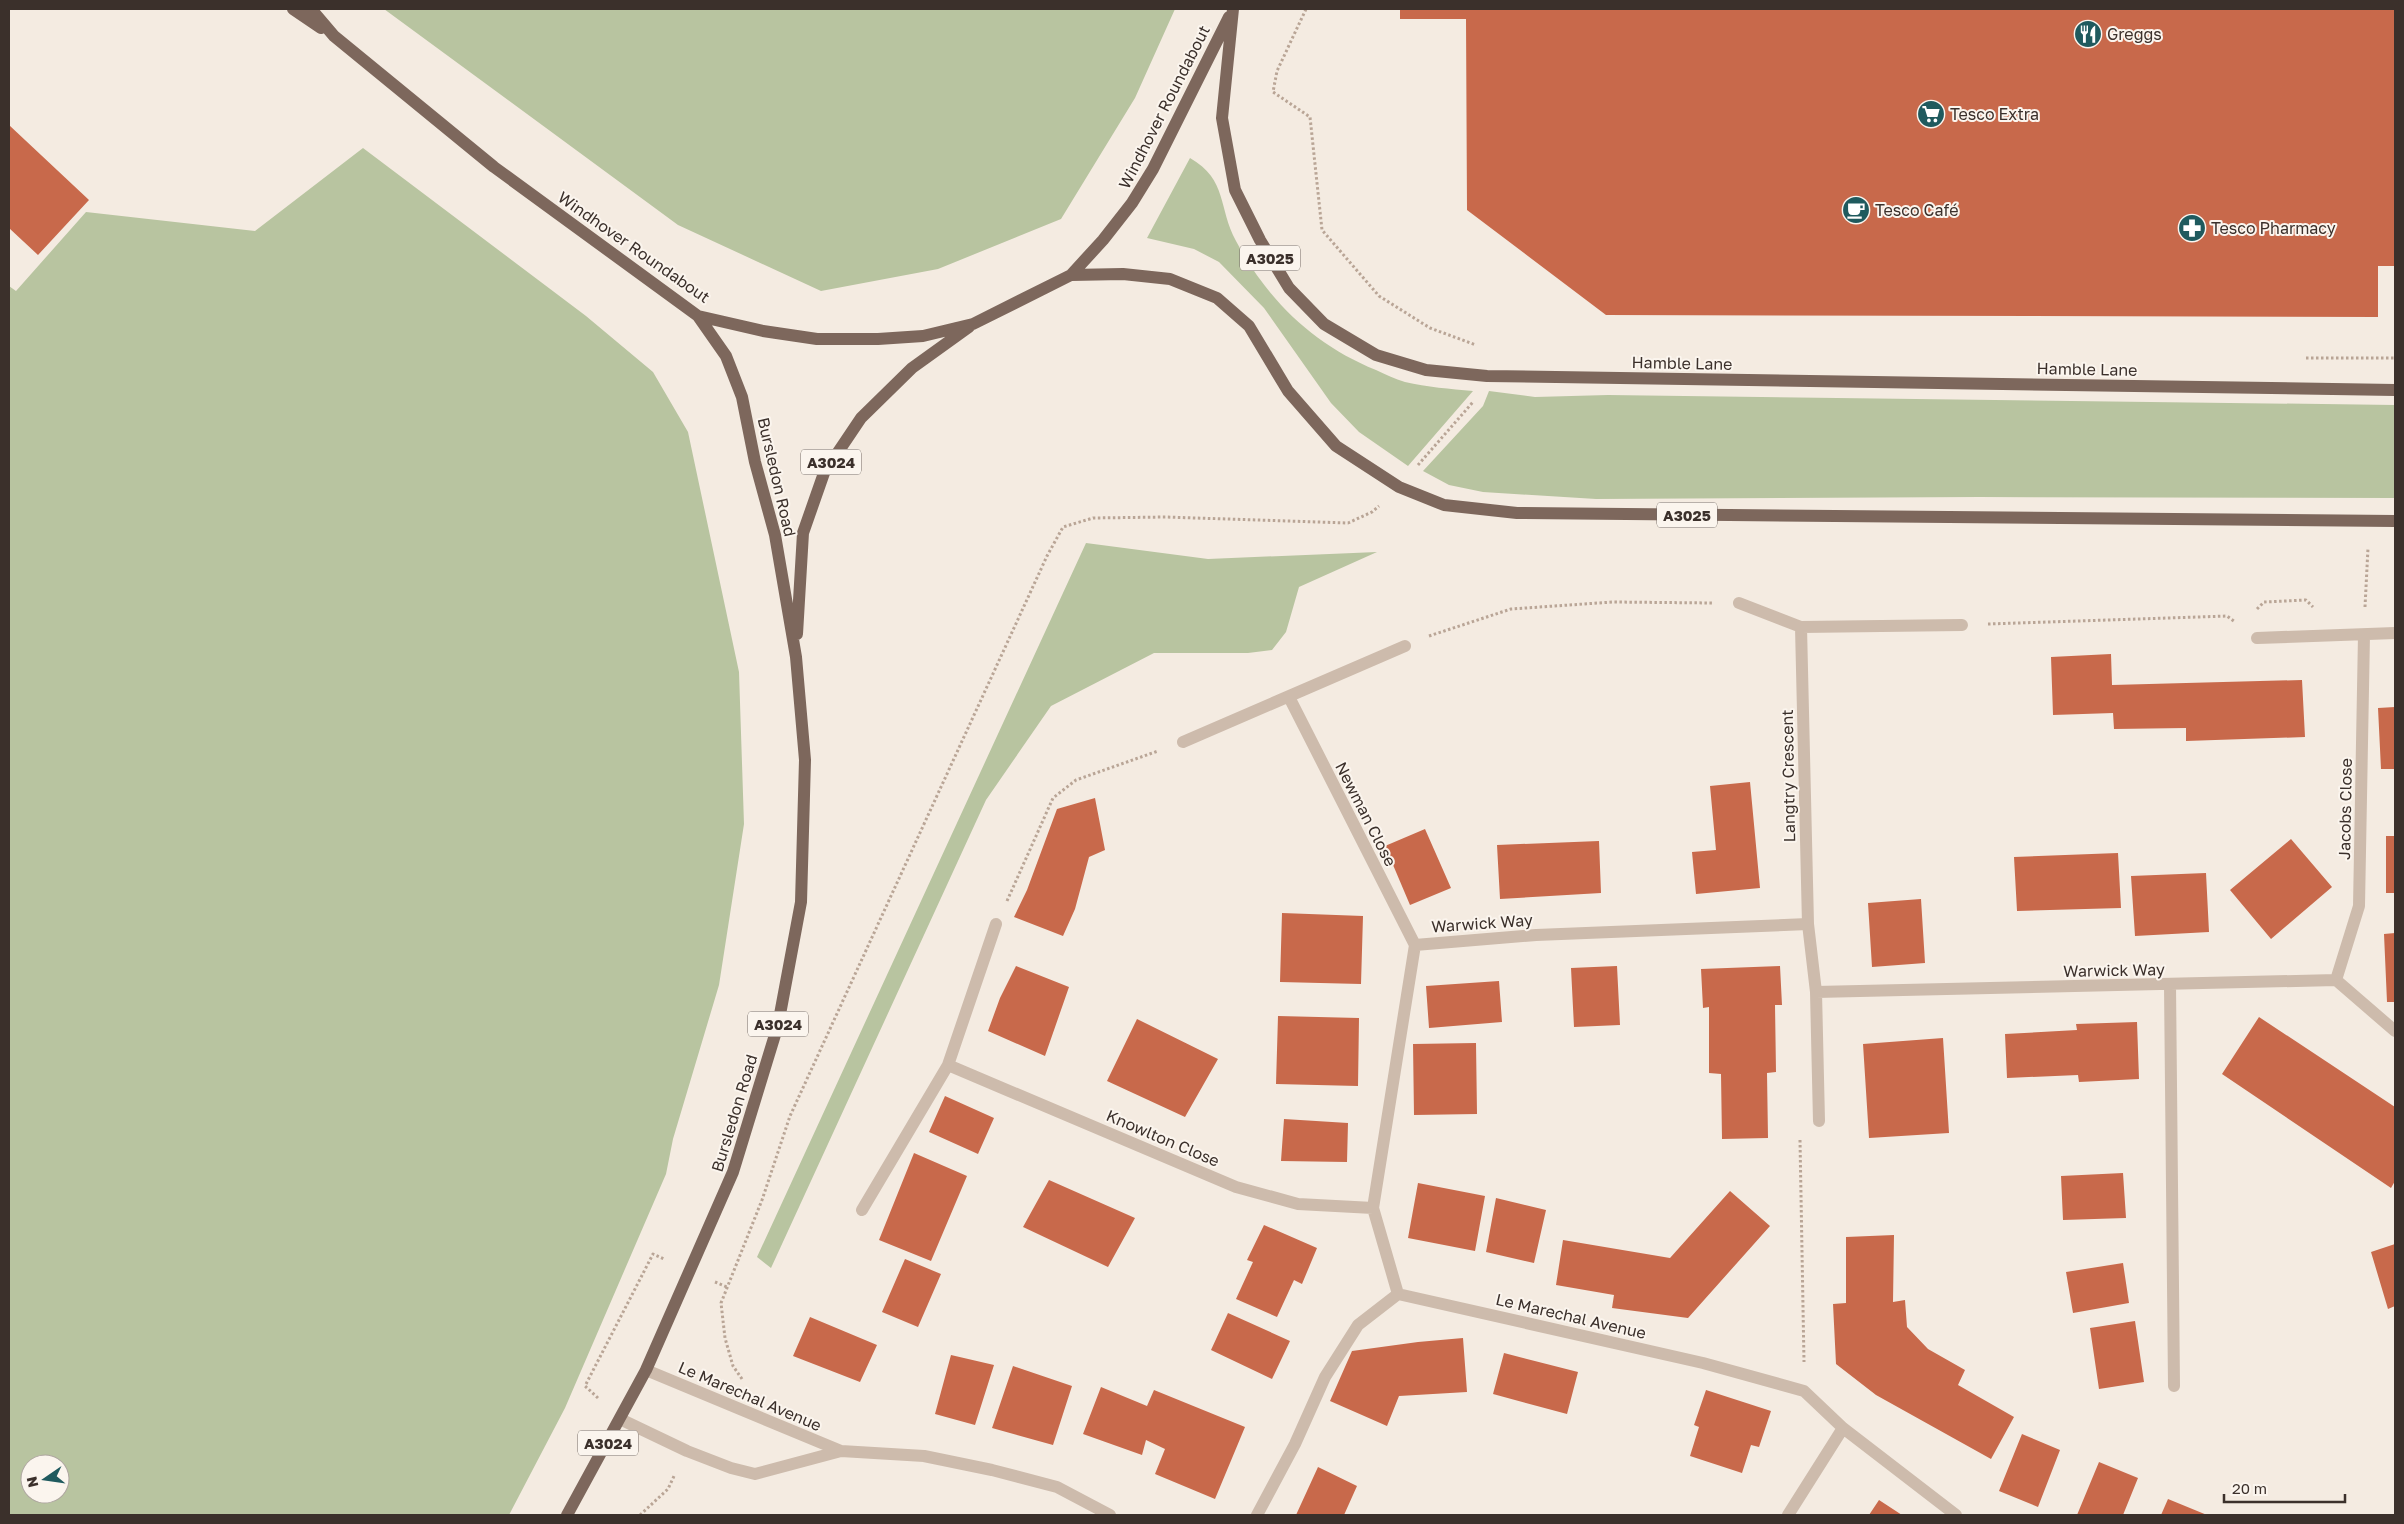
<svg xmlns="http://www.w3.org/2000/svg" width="2404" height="1524" font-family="'Golos Text',sans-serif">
<rect width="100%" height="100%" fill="#f4ebe1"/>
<path fill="#b8c4a0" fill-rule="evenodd" d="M 384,9 L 1175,9 L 1135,98 L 1061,219 L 938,269 L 821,291 L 678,225 Z
M 363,148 L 586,316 L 653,372 L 688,432 L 739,672 L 744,824 L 719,985 L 673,1139 L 666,1174 L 565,1408 L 509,1515 L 9,1515 L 9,286 L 16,291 L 86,212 L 255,231 ZM 30,1464 L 60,1464 L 60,1494 L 30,1494 Z
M 1190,158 C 1228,180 1218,208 1236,241 C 1268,301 1314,345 1376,370 C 1385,374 1395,379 1405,382 C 1427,387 1450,389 1473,391 L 1408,466 L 1359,432 L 1331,403 L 1264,308 L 1219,262 L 1194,249 L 1147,238 Z
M 1489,391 L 1535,397 L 1608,395 L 2395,405 L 2395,498 L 1979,497 L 1596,499 L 1483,492 L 1449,485 L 1423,471 L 1483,406 Z
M 1086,543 L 1208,559 L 1377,552 L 1299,587 L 1286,632 L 1272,650 L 1248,653 L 1154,653 L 1051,706 L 986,800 L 771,1268 L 757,1257 Z"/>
<path fill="#c8694b" d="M 1400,9 L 2395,9 L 2395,266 L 2378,266 L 2378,317 L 1606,315 L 1467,210 L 1466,19 L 1400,19 Z
M 9,125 L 89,200 L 38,255 L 9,228 Z
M 2111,654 L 2112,685 L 2302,680 L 2305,737 L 2186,741 L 2186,728 L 2114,729 L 2113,713 L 2053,715 L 2051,657 Z
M 2395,707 L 2395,769 L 2381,769 L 2378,708 Z
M 1750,782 L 1760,888 L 1696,894 L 1692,852 L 1716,850 L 1710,786 Z
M 1095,798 L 1105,850 L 1089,857 L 1075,909 L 1063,936 L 1014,917 L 1027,890 L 1057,809 Z
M 1425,829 L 1451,888 L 1410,905 L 1385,846 Z
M 2386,836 L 2395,836 L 2395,893 L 2386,893 Z
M 2291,839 L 2332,887 L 2271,939 L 2230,890 Z
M 1599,841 L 1601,893 L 1500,899 L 1497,845 Z
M 2118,853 L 2121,908 L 2017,911 L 2014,857 Z
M 2206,873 L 2209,932 L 2135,936 L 2131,876 Z
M 1921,899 L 1925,963 L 1872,967 L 1868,903 Z
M 1282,913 L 1363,916 L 1361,984 L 1280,982 Z
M 2395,933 L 2395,1002 L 2387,1002 L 2384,934 Z
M 1016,966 L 1069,987 L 1045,1056 L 988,1031 L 1000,998 Z
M 1617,966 L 1620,1025 L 1574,1027 L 1571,968 Z
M 1780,966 L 1782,1005 L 1775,1005 L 1776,1072 L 1767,1073 L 1768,1138 L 1722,1139 L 1721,1074 L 1709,1073 L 1709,1007 L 1703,1008 L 1701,969 Z
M 1499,981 L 1502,1022 L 1429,1028 L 1426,986 Z
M 1278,1016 L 1359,1018 L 1358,1086 L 1276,1084 Z
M 2259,1017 L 2395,1107 L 2395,1181 L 2391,1188 L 2222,1074 Z
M 1137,1019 L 1218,1059 L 1185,1117 L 1107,1081 Z
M 2137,1022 L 2139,1079 L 2079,1082 L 2078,1075 L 2007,1078 L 2005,1034 L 2077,1030 L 2076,1024 Z
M 1943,1038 L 1949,1133 L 1869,1138 L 1863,1044 Z
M 1476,1043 L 1477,1114 L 1414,1115 L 1413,1044 Z
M 945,1096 L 994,1118 L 978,1154 L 929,1132 Z
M 1284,1119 L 1348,1123 L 1347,1162 L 1281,1161 Z
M 914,1153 L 967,1176 L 931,1261 L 879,1240 Z
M 2123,1173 L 2126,1218 L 2063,1220 L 2061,1176 Z
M 1049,1180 L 1135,1218 L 1108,1267 L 1023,1227 Z
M 1418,1183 L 1485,1196 L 1475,1251 L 1408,1238 Z
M 1730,1191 L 1770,1226 L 1688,1318 L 1612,1308 L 1614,1295 L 1556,1285 L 1563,1240 L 1670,1258 Z
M 1496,1198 L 1546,1210 L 1534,1263 L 1486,1252 Z
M 1264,1225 L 1317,1248 L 1302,1284 L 1294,1280 L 1277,1317 L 1236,1299 L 1253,1262 L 1247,1260 Z
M 1894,1235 L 1893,1302 L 1905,1300 L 1907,1327 L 1928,1349 L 1965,1370 L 1958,1385 L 2014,1417 L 1991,1459 L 1876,1395 L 1836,1364 L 1833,1304 L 1846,1303 L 1846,1237 Z
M 2395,1244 L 2395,1306 L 2388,1309 L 2371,1252 Z
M 905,1259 L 941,1274 L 918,1327 L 882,1312 Z
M 2123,1263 L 2129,1303 L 2073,1313 L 2066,1272 Z
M 1228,1313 L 1290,1341 L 1272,1379 L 1211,1350 Z
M 810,1317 L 877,1345 L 860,1382 L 793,1356 Z
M 2135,1321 L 2144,1382 L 2099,1389 L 2090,1328 Z
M 1463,1338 L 1467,1392 L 1399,1396 L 1387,1426 L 1330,1401 L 1352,1351 L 1418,1342 Z
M 1504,1353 L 1578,1372 L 1567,1414 L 1493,1394 Z
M 951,1355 L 994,1365 L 975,1425 L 935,1414 Z
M 1013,1366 L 1072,1386 L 1053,1445 L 992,1428 Z
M 1101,1387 L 1147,1406 L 1154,1390 L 1245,1427 L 1215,1499 L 1155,1474 L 1165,1449 L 1146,1440 L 1142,1455 L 1083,1434 Z
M 1706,1390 L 1771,1411 L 1759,1447 L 1751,1445 L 1742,1473 L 1690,1456 L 1699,1427 L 1694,1425 Z
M 2022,1434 L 2060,1450 L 2038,1507 L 1999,1491 Z
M 2099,1462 L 2138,1478 L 2123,1515 L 2077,1515 Z
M 1318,1467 L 1357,1486 L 1344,1515 L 1296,1515 Z
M 2168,1499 L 2207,1515 L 2161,1515 Z
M 1879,1500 L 1902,1515 L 1869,1515 Z"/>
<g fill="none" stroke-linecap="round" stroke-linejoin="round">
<path stroke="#b9a596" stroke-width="3" stroke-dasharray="2.5 2.5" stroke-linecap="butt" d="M 1306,9 L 1277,71 L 1273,92 L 1310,117 L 1322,230 L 1379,296 L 1430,328 L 1476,345
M 2306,358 L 2395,358
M 1418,465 L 1473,402
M 2365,607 L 2368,548
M 2257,609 L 2264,602 L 2306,600 L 2313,607
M 1988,624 L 2227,616 L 2235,622
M 1429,636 L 1511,609 L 1613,602 L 1713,603
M 1007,901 L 1053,798 L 1076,780 L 1158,751
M 1800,1140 L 1804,1362
M 715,1282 L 727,1287
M 742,1379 L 733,1366 L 725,1338 L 721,1303 L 762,1200 L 790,1116 L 1047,556 L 1063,527 L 1093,518 L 1166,517 L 1348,523 L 1372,512 L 1379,506
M 598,1398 L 585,1386 L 653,1254 L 664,1259
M 640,1515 L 668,1489 L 674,1476"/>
<path stroke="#cdbbac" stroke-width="12" d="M 1739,603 L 1801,627 L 1962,625
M 1801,627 L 1808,924 L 1816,992 L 1819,1121
M 2257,638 L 2395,633
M 1289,697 L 1415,945
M 1183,742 L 1405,646
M 2336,980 L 2359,906 L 2364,635
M 2170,985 L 2174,1386
M 1816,992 L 2336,980 L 2395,1031
M 948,1065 L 1236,1187 L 1298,1204 L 1373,1208
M 862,1210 L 948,1065 L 996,924
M 1398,1294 L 1373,1208 L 1415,945 L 1536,935 L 1808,924
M 646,1370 L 841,1451 L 924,1456 L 992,1470 L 1057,1487 L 1110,1515
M 620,1419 L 687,1451 L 731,1468 L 755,1474 L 841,1451
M 1257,1515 L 1295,1444 L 1325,1377 L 1358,1325 L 1398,1294 L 1703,1363 L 1804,1391 L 1843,1428 L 1956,1515
M 1788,1515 L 1843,1428"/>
<path stroke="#7d675c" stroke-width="12" d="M 293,9 L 321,28
M 311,9 L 334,36 L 494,167 L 698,316 L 763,331 L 817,339 L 878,339 L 923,336 L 973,324 L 1071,275 L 1103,240 L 1132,203 L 1153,169 L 1229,17
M 1233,9 L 1222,118 L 1235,190 L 1260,240 L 1289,288 L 1324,324 L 1376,355 L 1426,370 L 1487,376 L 2395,390
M 1071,275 L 1123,274 L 1170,279 L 1217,298 L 1249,326 L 1288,391 L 1336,446 L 1399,487 L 1444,505 L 1517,513 L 2395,521
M 797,634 L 803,533 L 824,473 L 861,418 L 912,368 L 969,327
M 567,1515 L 646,1370 L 733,1172 L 778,1025 L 801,902 L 805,760 L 796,657 L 775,535 L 755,462 L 742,397 L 726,356 L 698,316"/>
</g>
<defs>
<g id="restaurant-disc" transform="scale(1.4375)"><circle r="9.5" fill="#1f5a5e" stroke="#fbf5ee"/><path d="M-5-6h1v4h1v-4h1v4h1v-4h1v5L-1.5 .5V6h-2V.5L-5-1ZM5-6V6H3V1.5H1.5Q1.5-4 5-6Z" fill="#fff"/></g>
<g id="supermarket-disc" transform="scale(1.4375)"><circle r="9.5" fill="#1f5a5e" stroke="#fbf5ee"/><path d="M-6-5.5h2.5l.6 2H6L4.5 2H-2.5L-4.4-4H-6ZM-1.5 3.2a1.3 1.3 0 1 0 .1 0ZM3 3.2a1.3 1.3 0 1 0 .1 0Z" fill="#fff"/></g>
<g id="cafe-disc" transform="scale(1.4375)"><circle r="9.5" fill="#1f5a5e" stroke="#fbf5ee"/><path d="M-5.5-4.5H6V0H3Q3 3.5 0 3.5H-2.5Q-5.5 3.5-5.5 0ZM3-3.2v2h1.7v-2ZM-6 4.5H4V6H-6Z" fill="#fff"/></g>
<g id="pharmacy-disc" transform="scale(1.4375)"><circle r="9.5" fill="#1f5a5e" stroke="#fbf5ee"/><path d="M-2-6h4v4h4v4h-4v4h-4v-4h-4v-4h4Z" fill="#fff"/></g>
</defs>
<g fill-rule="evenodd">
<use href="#restaurant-disc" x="2088" y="34"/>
<use href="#supermarket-disc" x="1931" y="114"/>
<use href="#cafe-disc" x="1856" y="210"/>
<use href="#pharmacy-disc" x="2192" y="228"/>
</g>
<g text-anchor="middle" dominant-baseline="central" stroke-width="4" stroke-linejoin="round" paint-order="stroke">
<g fill="#fbf5ee" stroke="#756b66" stroke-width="1">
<rect x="1240" y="245.5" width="60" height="25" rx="4"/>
<rect x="801" y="449.5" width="60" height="25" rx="4"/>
<rect x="1657" y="502.5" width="60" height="25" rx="4"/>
<rect x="748" y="1011.5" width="60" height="25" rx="4"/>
<rect x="578" y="1430.5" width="60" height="25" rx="4"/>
</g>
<g font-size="15" font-weight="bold" fill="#3b302b">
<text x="1270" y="258">A3025</text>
<text x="831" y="462">A3024</text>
<text x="1687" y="515">A3025</text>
<text x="778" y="1024">A3024</text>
<text x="608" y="1443">A3024</text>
</g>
<g font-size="16" fill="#3b302b" stroke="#fbf5ee" text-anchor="start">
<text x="2107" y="34">Greggs</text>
<text x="1950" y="114">Tesco Extra</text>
<text x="1875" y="210">Tesco Café</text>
<text x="2211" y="228">Tesco Pharmacy</text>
</g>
<g font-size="16" fill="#3b302b" stroke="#fbf5ee">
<text transform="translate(1164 107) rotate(-63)">Windhover Roundabout</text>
<text transform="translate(634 247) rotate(35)">Windhover Roundabout</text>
<text transform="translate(1682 363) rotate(1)">Hamble Lane</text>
<text transform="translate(2087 369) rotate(1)">Hamble Lane</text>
<text transform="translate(777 477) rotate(77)">Bursledon Road</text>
<text transform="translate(1788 776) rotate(-91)">Langtry Crescent</text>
<text transform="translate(2345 809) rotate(-89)">Jacobs Close</text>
<text transform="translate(1366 814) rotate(63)">Newman Close</text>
<text transform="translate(1482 923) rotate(-4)">Warwick Way</text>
<text transform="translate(2114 970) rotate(-1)">Warwick Way</text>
<text transform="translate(734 1113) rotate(-73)">Bursledon Road</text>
<text transform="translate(1163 1138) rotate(23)">Knowlton Close</text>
<text transform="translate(1571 1316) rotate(13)">Le Marechal Avenue</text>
<text transform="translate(750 1396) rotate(23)">Le Marechal Avenue</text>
</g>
</g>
<rect width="2404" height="1524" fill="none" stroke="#3b302b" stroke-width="20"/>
<g transform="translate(45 1479) rotate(257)"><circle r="24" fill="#fbf5ee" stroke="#aea6a0"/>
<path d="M0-4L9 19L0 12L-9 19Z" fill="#1f5a5e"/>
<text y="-8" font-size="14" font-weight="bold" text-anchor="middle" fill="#3b302b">N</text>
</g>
<path d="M2224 1494v8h121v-8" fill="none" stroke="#3b302b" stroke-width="2.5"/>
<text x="2232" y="1494" font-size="15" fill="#3b302b" stroke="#fbf5ee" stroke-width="4" paint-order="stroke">20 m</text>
</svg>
